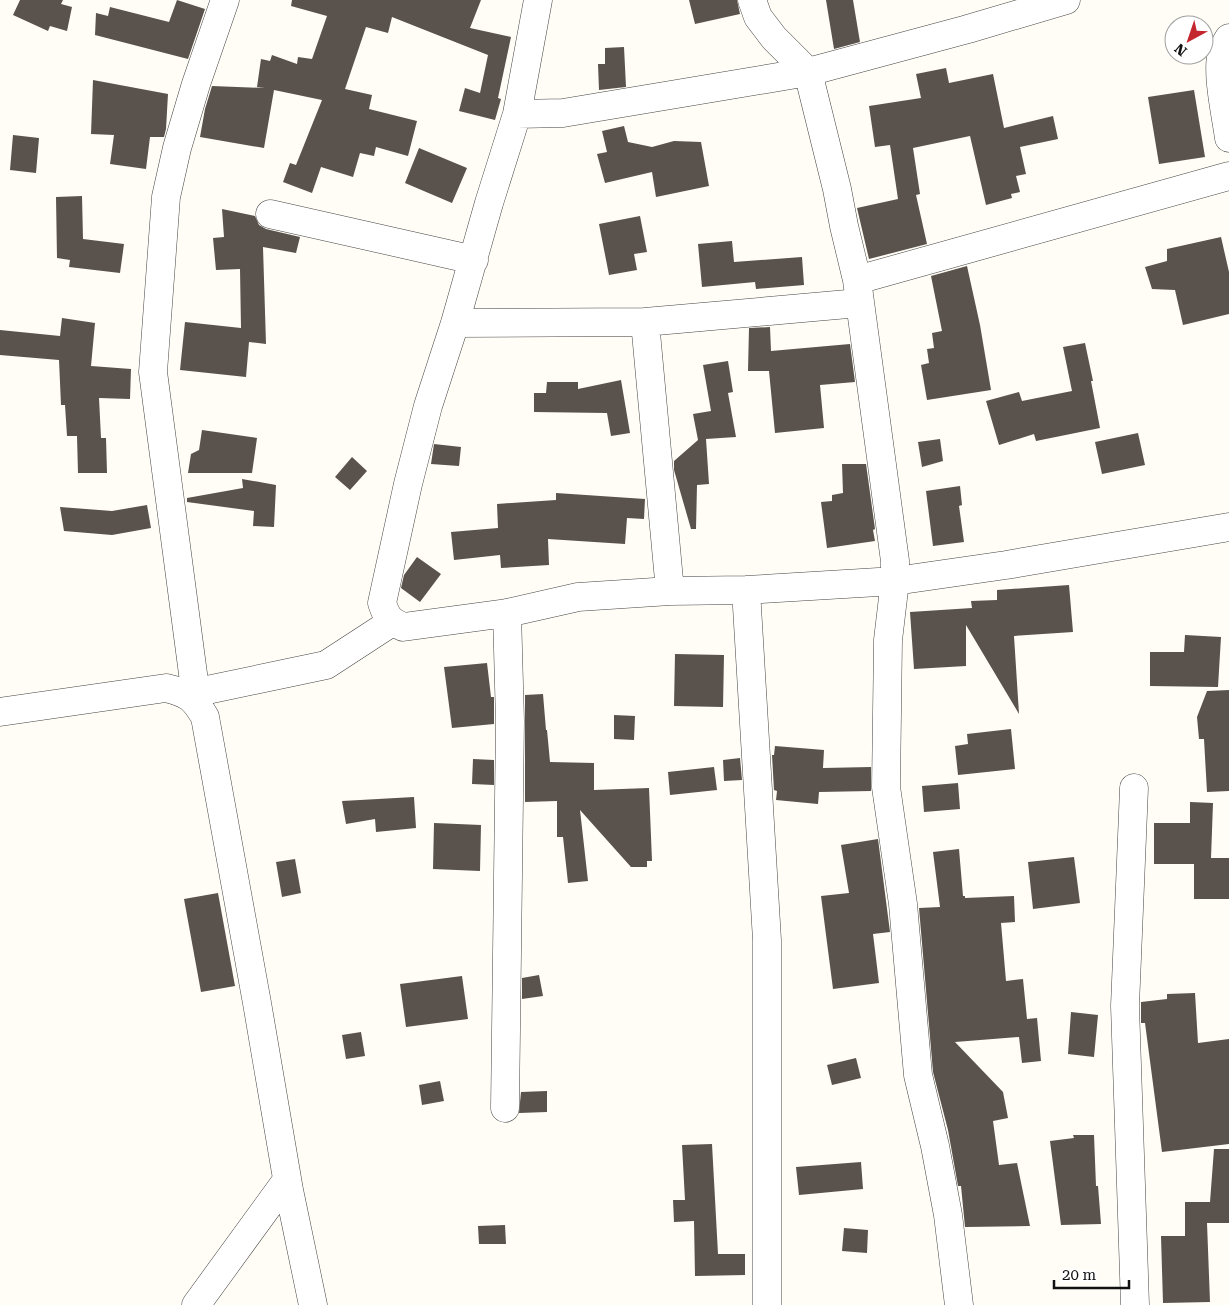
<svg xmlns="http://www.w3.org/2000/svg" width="1229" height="1305" font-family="'Roboto Serif',serif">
<rect width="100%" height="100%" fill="#fffdf5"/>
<path fill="#5a524d" d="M 20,0 L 63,0 L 61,4 L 72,7 L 67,31 L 50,26 L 48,31 L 13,15 Z
M 177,0 L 205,9 L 188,59 L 95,35 L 96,13 L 108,16 L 110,7 L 169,22 Z
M 292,0 L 481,0 L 470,28 L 511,37 L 498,98 L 501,99 L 495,120 L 459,111 L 465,88 L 480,93 L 488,55 L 392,17 L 388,33 L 366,27 L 345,89 L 372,95 L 369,109 L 417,121 L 408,156 L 376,147 L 374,156 L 360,153 L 353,177 L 321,167 L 312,193 L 283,182 L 290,163 L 296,165 L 322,100 L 274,90 L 264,148 L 200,137 L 205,109 L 212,86 L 265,88 L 257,87 L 261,59 L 270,61 L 272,55 L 297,64 L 298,57 L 312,59 L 327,16 L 291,6 Z
M 689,0 L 737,0 L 740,14 L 695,24 Z
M 826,0 L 853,0 L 860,42 L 834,49 Z
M 624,47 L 626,87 L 599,90 L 598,64 L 605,64 L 605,48 Z
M 946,68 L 949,83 L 993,74 L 1004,128 L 1053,116 L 1058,139 L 1020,147 L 1026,174 L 1016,176 L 1020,192 L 1011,194 L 1012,198 L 986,205 L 970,136 L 913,148 L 920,194 L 916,195 L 927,244 L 869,259 L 857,208 L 898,199 L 890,145 L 875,147 L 869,106 L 921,98 L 916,74 Z
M 93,80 L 168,94 L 166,129 L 164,137 L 150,137 L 146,169 L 110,164 L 114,135 L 91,134 Z
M 1194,90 L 1205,157 L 1159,164 L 1148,97 Z
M 624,126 L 628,142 L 652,147 L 674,141 L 701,142 L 709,186 L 656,197 L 652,172 L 605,183 L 597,154 L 607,152 L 602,131 Z
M 13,135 L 39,138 L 36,173 L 10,170 Z
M 419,148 L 467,168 L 452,203 L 405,183 Z
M 82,196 L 83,239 L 124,244 L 120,273 L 69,267 L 70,260 L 57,258 L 56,197 Z
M 222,209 L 255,216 L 259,225 L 266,229 L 300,237 L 296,253 L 263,247 L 266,344 L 249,342 L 246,377 L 180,370 L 185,322 L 241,328 L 240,269 L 216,270 L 213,238 L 224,237 Z
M 640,216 L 647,252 L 634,254 L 637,270 L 609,275 L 599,224 Z
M 1221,237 L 1229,272 L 1229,314 L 1183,325 L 1175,290 L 1152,289 L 1145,267 L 1167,261 L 1167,249 Z
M 732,241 L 734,262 L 802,257 L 804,285 L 756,289 L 755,282 L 702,287 L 698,244 Z
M 967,266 L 980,325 L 991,390 L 927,400 L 921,365 L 929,363 L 927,349 L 934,348 L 932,333 L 942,331 L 931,276 Z
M 62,318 L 95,323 L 91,366 L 131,369 L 130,399 L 99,398 L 101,438 L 106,438 L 107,473 L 78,473 L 77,436 L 67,436 L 65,405 L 61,405 L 59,360 L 0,355 L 0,330 L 60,336 Z
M 770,327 L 771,351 L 850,344 L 855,382 L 820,385 L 824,428 L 775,433 L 769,371 L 748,371 L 749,328 Z
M 1085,343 L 1093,381 L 1091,381 L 1100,428 L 1036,441 L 1034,434 L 999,445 L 986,401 L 1019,392 L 1022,401 L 1072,391 L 1063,347 Z
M 728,361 L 733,392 L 728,393 L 736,437 L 706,439 L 709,484 L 697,485 L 696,529 L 691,529 L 674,470 L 674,461 L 698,440 L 693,414 L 711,411 L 703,365 Z
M 621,380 L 630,433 L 611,436 L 607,413 L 534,412 L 534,393 L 546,393 L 547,382 L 578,382 L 578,389 Z
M 202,430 L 257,438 L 252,473 L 188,473 L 191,454 L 199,450 Z
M 1138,433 L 1145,465 L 1102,474 L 1095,442 Z
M 940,439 L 943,461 L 922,467 L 918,442 Z
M 434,444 L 461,447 L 459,466 L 431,464 Z
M 352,457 L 367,471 L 350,490 L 335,477 Z
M 842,464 L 866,464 L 875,529 L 873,530 L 875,541 L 827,548 L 821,502 L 832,501 L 832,495 L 843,493 Z
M 242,479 L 276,485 L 274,527 L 253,526 L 254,511 L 187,502 L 187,498 L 243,488 Z
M 960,486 L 962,505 L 959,506 L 964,542 L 933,546 L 926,491 Z
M 556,493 L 645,499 L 644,519 L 627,518 L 625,544 L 548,539 L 549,565 L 501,568 L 500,555 L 454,560 L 451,532 L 498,528 L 497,504 L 556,500 Z
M 147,505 L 151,528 L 112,535 L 64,531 L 60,507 L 112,511 Z
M 417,557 L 441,574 L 420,602 L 401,588 L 404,575 Z
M 1069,585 L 1073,632 L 1014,636 L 1019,714 L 966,625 L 966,666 L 914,669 L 910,612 L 972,608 L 971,601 L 997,600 L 997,590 Z
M 1185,635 L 1221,637 L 1218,687 L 1150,686 L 1150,652 L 1184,652 Z
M 675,654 L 724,655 L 723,707 L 674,706 Z
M 487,663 L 491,697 L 494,697 L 494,724 L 452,728 L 444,667 Z
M 1229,690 L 1229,791 L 1207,792 L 1204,739 L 1199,739 L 1197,717 L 1207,691 Z
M 543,694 L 546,730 L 547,730 L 550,762 L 594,763 L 594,790 L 649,788 L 652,861 L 647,861 L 647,867 L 631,867 L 580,810 L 588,881 L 568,883 L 563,837 L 557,837 L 557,801 L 525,802 L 525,695 Z
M 614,715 L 635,716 L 634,740 L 614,739 Z
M 1011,729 L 1015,769 L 958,775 L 955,746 L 968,744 L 967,734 Z
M 775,746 L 824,750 L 823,768 L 871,767 L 871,791 L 819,792 L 818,804 L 776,800 L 777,791 L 774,790 L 772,755 L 774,755 Z
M 740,758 L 742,780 L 724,781 L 723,760 Z
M 473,759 L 494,760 L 494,785 L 472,784 Z
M 714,767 L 717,790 L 670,795 L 668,772 Z
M 958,783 L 960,809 L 924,812 L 922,786 Z
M 414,797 L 416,828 L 376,832 L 375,819 L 346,824 L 342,801 Z
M 1190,802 L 1213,803 L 1211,858 L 1229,858 L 1229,899 L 1194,899 L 1194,864 L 1154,864 L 1154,823 L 1190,823 Z
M 434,823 L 481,825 L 480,871 L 433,869 Z
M 878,839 L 890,932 L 873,934 L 879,983 L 833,989 L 821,896 L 849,893 L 841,845 Z
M 959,849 L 963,896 L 965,896 L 965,898 L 1014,896 L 1015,922 L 1001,923 L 1006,981 L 1023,979 L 1027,1019 L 1037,1018 L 1041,1061 L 1022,1063 L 1019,1037 L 955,1042 L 1003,1092 L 1008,1118 L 993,1121 L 999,1165 L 1017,1163 L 1030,1226 L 965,1227 L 961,1186 L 958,1186 L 948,1130 L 933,1072 L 919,908 L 940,907 L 933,852 Z
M 1074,857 L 1080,903 L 1033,909 L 1028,862 Z
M 295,859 L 301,893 L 282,897 L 276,862 Z
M 218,893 L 235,986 L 201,992 L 184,899 Z
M 539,975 L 543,996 L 522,999 L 522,978 Z
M 462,976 L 468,1019 L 406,1027 L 400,984 Z
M 1195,993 L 1198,1043 L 1229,1039 L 1229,1144 L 1162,1152 L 1145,1023 L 1141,1023 L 1141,1002 L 1167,999 L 1167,994 Z
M 1071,1012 L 1098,1015 L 1094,1057 L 1068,1054 Z
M 361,1032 L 365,1056 L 346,1059 L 342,1035 Z
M 856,1058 L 861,1078 L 832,1085 L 827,1065 Z
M 440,1081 L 444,1101 L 422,1105 L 419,1085 Z
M 547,1091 L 547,1112 L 519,1113 L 521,1092 Z
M 1073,1135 L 1094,1135 L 1096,1186 L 1098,1186 L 1101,1224 L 1061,1225 L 1050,1141 L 1074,1138 Z
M 712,1144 L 718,1254 L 745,1254 L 745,1275 L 695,1276 L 694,1221 L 674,1222 L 673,1200 L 685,1200 L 682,1145 Z
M 1214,1149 L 1229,1149 L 1229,1223 L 1207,1223 L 1210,1302 L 1163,1303 L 1161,1236 L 1185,1236 L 1185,1202 L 1210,1202 Z
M 861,1162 L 863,1189 L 799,1195 L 796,1167 Z
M 505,1225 L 506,1244 L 479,1244 L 478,1226 Z
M 844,1228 L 868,1230 L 867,1253 L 842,1251 Z"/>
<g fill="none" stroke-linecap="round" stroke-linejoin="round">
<g stroke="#444" stroke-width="29">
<path id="minor" d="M 538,0 L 517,114 L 489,203 L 455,323 L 428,406 L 408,484 L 382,603 C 387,618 389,620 403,627 L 507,613 L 578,597 L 670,591 L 746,590 L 895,581 L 1006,565 L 1229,527
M 752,0 L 758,17 L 774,38 L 808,72 L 837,189 L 844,226 L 857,280 L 895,561 L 895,581 L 888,640 L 886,787 L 903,904 L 918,1075 L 935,1146 L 948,1215 L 959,1305
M 1229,38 C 1226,43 1223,47 1222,52 C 1216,72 1226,116 1229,138
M 517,114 L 563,113 L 808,72 L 968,29 L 1066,0
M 270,214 L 474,260
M 857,280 L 1229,176
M 645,322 L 670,591
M 455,323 L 645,322 L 859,303
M 746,590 L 767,940 L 767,1305
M 188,694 L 326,665 L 392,622
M 197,704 L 153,372 L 166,197 L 177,148 L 196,84 L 225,0
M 0,712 L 166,688 C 188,693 194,698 205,717 L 257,1003 L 289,1190 L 313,1305
M 1134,788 L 1125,1006 L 1135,1305
M 505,1108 L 510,721 L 507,613
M 196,1305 L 287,1180"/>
</g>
<use href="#minor" stroke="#fff" stroke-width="28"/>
</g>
<g transform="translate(1189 40) rotate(220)"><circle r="24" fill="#ffffff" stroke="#a0a0a0"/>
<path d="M0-4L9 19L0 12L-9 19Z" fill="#c4262e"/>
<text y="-8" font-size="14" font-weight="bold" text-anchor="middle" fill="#111111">N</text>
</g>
<path d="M1054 1280v8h75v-8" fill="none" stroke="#111111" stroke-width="2.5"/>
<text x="1062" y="1280" font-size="15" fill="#111111" stroke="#ffffff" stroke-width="4" paint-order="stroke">20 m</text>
</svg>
